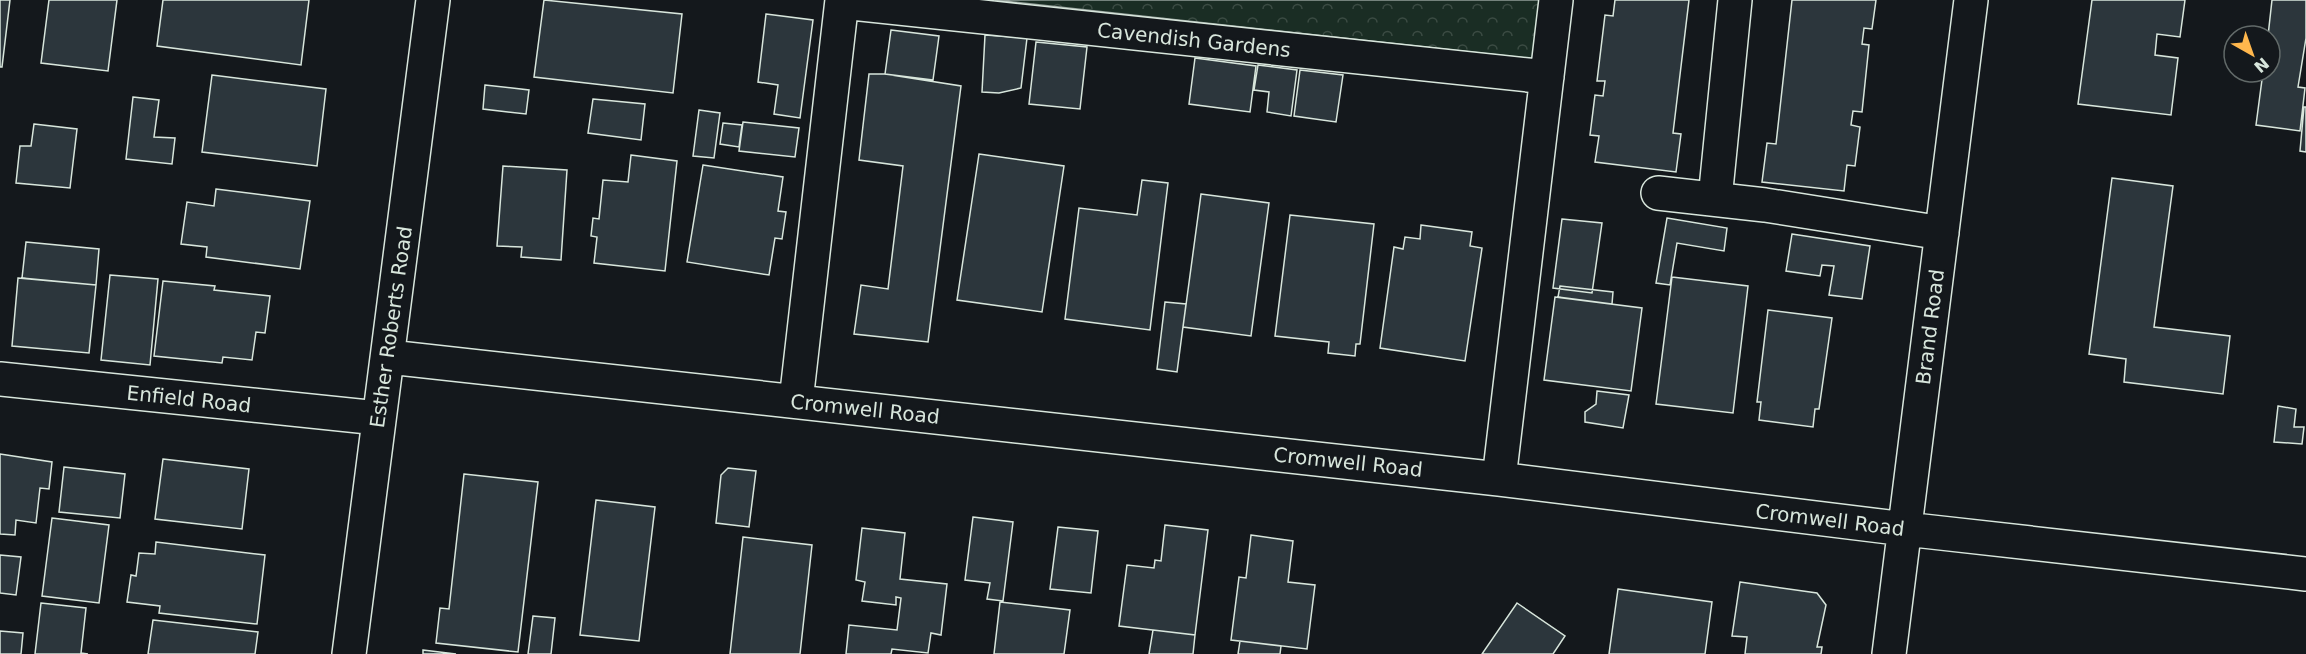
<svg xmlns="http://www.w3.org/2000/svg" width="2306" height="654" font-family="'DejaVu Sans',sans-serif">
<defs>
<pattern id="park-crowns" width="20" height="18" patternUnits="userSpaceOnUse" patternTransform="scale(1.5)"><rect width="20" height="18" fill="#1a2d24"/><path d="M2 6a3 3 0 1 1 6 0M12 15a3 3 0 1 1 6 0" fill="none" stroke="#3b4b43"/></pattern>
</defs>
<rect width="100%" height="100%" fill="#14181c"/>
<path fill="url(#park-crowns)" stroke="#939e99" stroke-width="1.5" d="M 995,0 L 1541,0 L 1535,59 Z"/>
<path fill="#2c363c" stroke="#d8e6dc" stroke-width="1.5" d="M 0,0 L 10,0 L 2,67 L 0,67 Z
M 49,0 L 117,0 L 108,71 L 41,63 Z
M 163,0 L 309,0 L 301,65 L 157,46 Z
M 544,0 L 682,14 L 673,93 L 534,77 Z
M 1615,0 L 1689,0 L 1673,133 L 1681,134 L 1676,172 L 1595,162 L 1599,136 L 1590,135 L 1595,95 L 1603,96 L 1605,81 L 1597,81 L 1605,15 L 1613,16 Z
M 1792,0 L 1876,0 L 1872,29 L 1864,28 L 1862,44 L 1869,45 L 1862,112 L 1853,111 L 1851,125 L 1860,127 L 1855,166 L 1847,165 L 1844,191 L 1762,182 L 1767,143 L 1776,144 Z
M 2092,0 L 2185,0 L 2180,37 L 2157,34 L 2155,55 L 2178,58 L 2171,115 L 2078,104 Z
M 2272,0 L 2306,0 L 2306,38 L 2298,87 L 2305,88 L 2300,131 L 2256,125 L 2263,72 L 2270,72 L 2270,36 L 2268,36 Z
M 766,14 L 813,20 L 800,118 L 774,114 L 778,85 L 758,82 Z
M 891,30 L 939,36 L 933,80 L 885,74 Z
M 985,35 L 1027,38 L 1021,88 L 999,93 L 982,92 Z
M 1036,42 L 1087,47 L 1080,109 L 1029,104 Z
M 1195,58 L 1256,66 L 1250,112 L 1189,104 Z
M 1258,65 L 1297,70 L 1291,116 L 1267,112 L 1269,92 L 1254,90 Z
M 1300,70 L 1343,75 L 1336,122 L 1294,116 Z
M 869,74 L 885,74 L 961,86 L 928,342 L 854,334 L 861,285 L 888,289 L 903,166 L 859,160 Z
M 212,75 L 326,89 L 317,166 L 202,152 Z
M 485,85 L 529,90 L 526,114 L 483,109 Z
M 133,97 L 159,100 L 154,137 L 175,138 L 172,164 L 126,159 Z
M 593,99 L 645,104 L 641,140 L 588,133 Z
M 2304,107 L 2306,107 L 2306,152 L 2300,151 Z
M 699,110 L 720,113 L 714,158 L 693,156 Z
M 743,122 L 799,128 L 795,157 L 739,151 Z
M 723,123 L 742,125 L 739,147 L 720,144 Z
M 34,124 L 77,129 L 70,188 L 16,183 L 20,146 L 31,146 Z
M 979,154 L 1064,166 L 1042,312 L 957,300 Z
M 631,155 L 677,161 L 665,271 L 594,263 L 597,237 L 591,236 L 593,218 L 599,219 L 603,180 L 628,182 Z
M 703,165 L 783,177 L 778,211 L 786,212 L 782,239 L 775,238 L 769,275 L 687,262 Z
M 503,166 L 567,170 L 561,260 L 521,257 L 522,247 L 497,246 Z
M 2112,178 L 2173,186 L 2154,327 L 2230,336 L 2223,394 L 2124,382 L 2126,359 L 2089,354 Z
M 1142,180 L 1168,183 L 1150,330 L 1065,319 L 1079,208 L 1137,215 Z
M 216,189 L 310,201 L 300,269 L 206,257 L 207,247 L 181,244 L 187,202 L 214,206 Z
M 1201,194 L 1269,203 L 1251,336 L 1183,327 Z
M 1290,215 L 1374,224 L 1360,344 L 1356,344 L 1355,356 L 1328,353 L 1329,342 L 1275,336 Z
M 1667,218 L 1727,228 L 1724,251 L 1677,243 L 1670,285 L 1656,283 Z
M 1562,219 L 1602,223 L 1592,293 L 1553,288 Z
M 1421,225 L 1472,232 L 1470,246 L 1482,248 L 1465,361 L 1380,348 L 1394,247 L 1403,249 L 1405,237 L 1420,239 Z
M 1792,234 L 1870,246 L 1862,299 L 1829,295 L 1834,266 L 1822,265 L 1820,276 L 1786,271 Z
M 26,242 L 99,249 L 96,285 L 22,278 Z
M 110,275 L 158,279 L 150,365 L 101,360 Z
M 1672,277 L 1748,286 L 1733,413 L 1656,404 Z
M 18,278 L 96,285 L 89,353 L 12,346 Z
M 163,281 L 215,286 L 214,290 L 270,296 L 265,333 L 256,332 L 252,360 L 223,357 L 222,363 L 154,356 Z
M 1560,286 L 1613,292 L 1612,304 L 1558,297 Z
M 1555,297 L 1642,308 L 1631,391 L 1544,380 Z
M 1165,302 L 1186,304 L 1177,372 L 1157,369 Z
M 1768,310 L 1832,318 L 1819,409 L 1815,409 L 1813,427 L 1759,420 L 1761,402 L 1757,402 Z
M 1597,391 L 1629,395 L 1623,428 L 1585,422 L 1585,412 L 1596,404 Z
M 2278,406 L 2296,409 L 2294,427 L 2304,427 L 2302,444 L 2274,442 Z
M 0,454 L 52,462 L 49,489 L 40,488 L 36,523 L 16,520 L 15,535 L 0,534 Z
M 163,459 L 249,469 L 242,529 L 155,519 Z
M 64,467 L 125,474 L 120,518 L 59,512 Z
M 728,468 L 756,471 L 749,527 L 716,523 L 721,475 Z
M 464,474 L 538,482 L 518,652 L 436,643 L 440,608 L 449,609 Z
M 596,500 L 655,507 L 639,641 L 580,635 Z
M 973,517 L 1013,522 L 1003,601 L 987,599 L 990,583 L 965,580 Z
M 52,518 L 109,525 L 99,603 L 42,596 Z
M 1165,525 L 1208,530 L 1195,635 L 1119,626 L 1127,565 L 1154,568 L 1155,560 L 1161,561 Z
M 1058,527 L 1098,531 L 1091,593 L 1050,589 Z
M 862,528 L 905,533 L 900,579 L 947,584 L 941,635 L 931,633 L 928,653 L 892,649 L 891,654 L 846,654 L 849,625 L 897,630 L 901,598 L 896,597 L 896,605 L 862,601 L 865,582 L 856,580 Z
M 1251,535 L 1293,541 L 1288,582 L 1315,585 L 1307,649 L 1231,640 L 1239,577 L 1246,578 Z
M 743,537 L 812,545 L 800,654 L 730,654 Z
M 156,542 L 265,555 L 257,624 L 159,613 L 160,606 L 127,602 L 131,575 L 136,576 L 139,553 L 155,554 Z
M 0,555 L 21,557 L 16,595 L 0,593 Z
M 1740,582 L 1817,593 L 1826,605 L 1817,647 L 1822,647 L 1821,654 L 1745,654 L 1747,637 L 1732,636 Z
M 1618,589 L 1712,602 L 1705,654 L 1609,654 Z
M 1000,602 L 1070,610 L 1064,654 L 994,654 Z
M 41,603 L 86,608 L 81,653 L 88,654 L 35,654 Z
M 1517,603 L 1565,636 L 1553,654 L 1482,654 Z
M 533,616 L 555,618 L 551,654 L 528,654 Z
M 153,620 L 258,632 L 255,654 L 148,654 Z
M 1153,630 L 1195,635 L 1193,654 L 1149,654 Z
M 0,631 L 23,633 L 21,654 L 0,654 Z
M 1240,641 L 1281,646 L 1280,654 L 1238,654 Z
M 423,650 L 456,654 L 423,654 Z"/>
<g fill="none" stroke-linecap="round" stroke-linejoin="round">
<g stroke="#d8e6dc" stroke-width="36">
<path id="minor" d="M 842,2 L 1547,77
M 1658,193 L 1765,205 L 1942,233
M 1715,199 L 1735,0
M 389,357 L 1499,479 L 1905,529 L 2306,574
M 0,379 L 378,418
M 796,401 L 842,0
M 1499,479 L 1556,0
M 349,654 L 433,0
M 1889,654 L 1971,0"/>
</g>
<use href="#minor" stroke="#14181c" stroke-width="33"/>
</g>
<g text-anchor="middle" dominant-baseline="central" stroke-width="4.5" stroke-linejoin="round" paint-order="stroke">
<g font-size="20" fill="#d8e6dc" stroke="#14181c">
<text transform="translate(1194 40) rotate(6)">Cavendish Gardens</text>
<text transform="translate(391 327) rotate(-82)">Esther Roberts Road</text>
<text transform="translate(1930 327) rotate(-83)">Brand Road</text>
<text transform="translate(189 399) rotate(6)">Enfield Road</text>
<text transform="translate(865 409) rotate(6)">Cromwell Road</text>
<text transform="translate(1348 462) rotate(6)">Cromwell Road</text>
<text transform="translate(1830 520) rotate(7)">Cromwell Road</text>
</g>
</g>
<g transform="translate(2252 54) rotate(140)"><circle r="28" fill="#14181c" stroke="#626a69" stroke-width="1.5"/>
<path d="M0-4.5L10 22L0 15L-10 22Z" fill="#ffb74d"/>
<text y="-9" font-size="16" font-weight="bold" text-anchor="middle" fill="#d8e6dc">N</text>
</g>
</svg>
